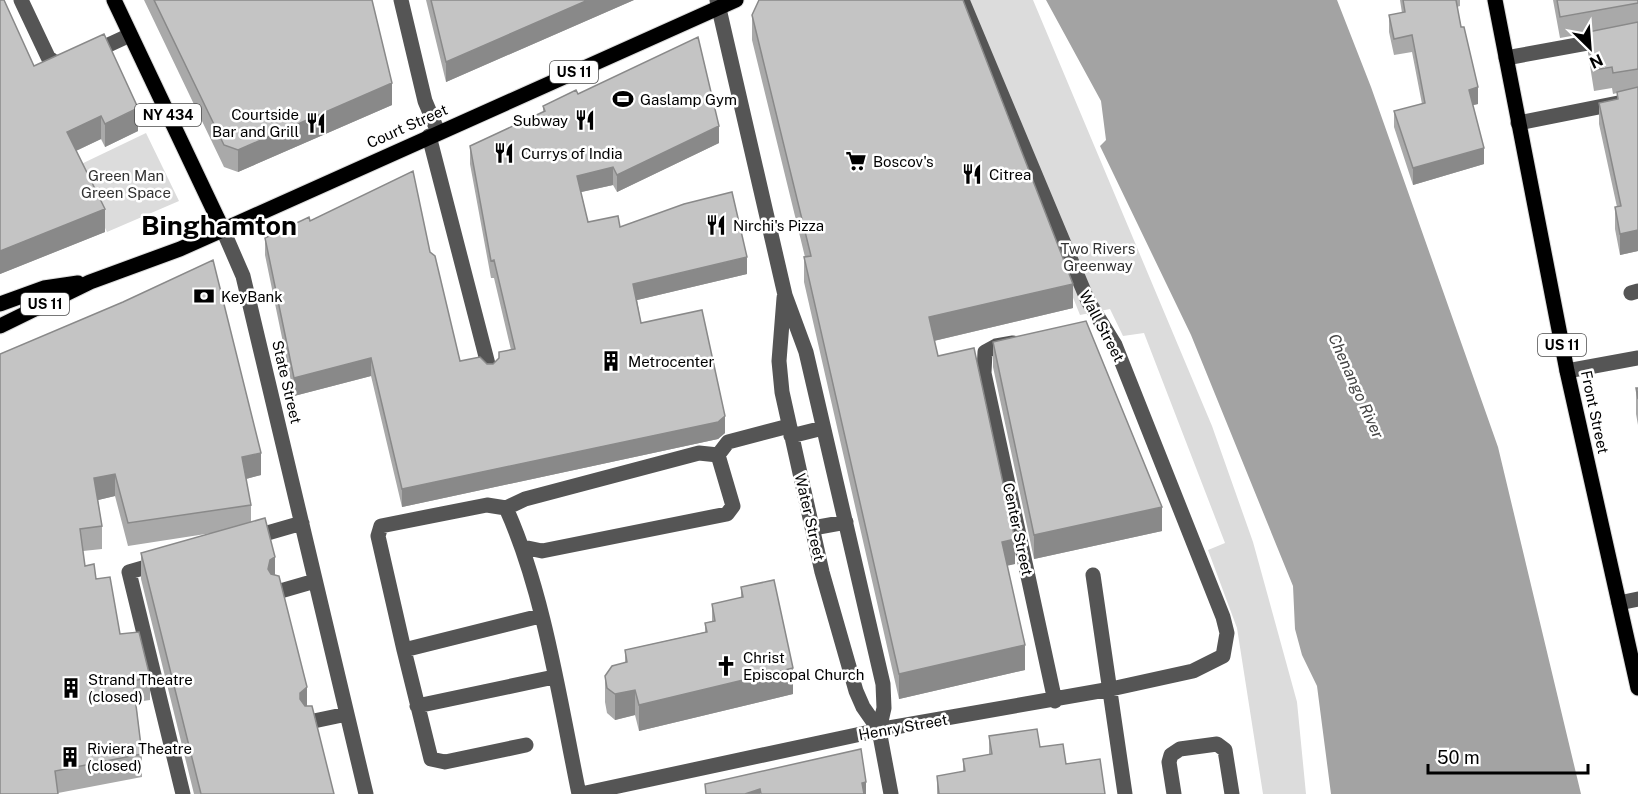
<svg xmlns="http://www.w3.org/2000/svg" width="1638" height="794" font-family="'Public Sans',sans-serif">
<rect width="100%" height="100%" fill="#fff"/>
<path fill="#dcdcdc" d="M 954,0 L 1033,0 L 1212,426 L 1253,542 L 1297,702 L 1306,794 L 1263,794 L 1237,628 L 1208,550 L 1225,543 L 1144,333 L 1123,336 L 1110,309 L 1080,315 Z
M 146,133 L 179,201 L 107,232 L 75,167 Z"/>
<path fill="#a3a3a3" d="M 1046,0 L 1337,0 L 1371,87 L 1498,447 L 1581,794 L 1331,794 L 1317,686 L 1302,655 L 1295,629 L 1293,586 L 1191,335 L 1100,146 L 1106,140 L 1101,101 Z"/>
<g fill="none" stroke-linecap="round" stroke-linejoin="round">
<g stroke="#dbdbdb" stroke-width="17">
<path id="major" d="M 114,0 L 223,230
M 1495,0 L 1567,371 L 1638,688
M 0,304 L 44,288 L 78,283
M 0,326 L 90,282 L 180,249 L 736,0"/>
</g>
<path stroke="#555" stroke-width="15" d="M 21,0 L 48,57 L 54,62 L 66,63
M 401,0 L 425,101 L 438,132
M 717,0 L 785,295 L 806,352 L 883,684 L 884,708 L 879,730 L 891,794
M 91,53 L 130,35
M 1506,58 L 1638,34
M 1518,123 L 1638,99
M 429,136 L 490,372
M 223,230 L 243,276 L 366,794
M 1631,293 L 1638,291
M 784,298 L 779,361 L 782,392 L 822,572 L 856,691 L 863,707 L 879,730
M 1013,343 L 996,346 L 985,352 L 984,373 L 1055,701
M 1567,371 L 1638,358
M 791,436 L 823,428
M 718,455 L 728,442 L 789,426
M 506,508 L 525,499 L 699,453 L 718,455 L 733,506 L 727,514 L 542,551 L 523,547
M 813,528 L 846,522
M 250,538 L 302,523
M 160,563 L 129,572 L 183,794
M 1093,575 L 1125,794
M 277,592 L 315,581
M 1619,603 L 1638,599
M 540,616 L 404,650 L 378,536 L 381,526 L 487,505 L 506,508 C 544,592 560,702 579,794
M 404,650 L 431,759 L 445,762 L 526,745
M 417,706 L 554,677
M 309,722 L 347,714
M 581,794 L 889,728 L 1111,689 L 1193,671 L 1223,656 L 1227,633 L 1223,617 L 1115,345 L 1088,301 L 962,0
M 1174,794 L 1169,762 L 1171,755 L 1180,749 L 1217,744 L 1225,750 L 1232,794"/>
<use href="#major" stroke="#000" stroke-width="15"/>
</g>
<path fill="#a9a9a9" d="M 0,0 L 34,66 L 138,131 L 105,147 L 101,139 L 76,151 L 105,232 L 0,274 Z
M 144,0 L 372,0 L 392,105 L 238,172 L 224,167 Z
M 426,0 L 634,0 L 446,82 Z
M 1400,0 L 1460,0 L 1460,6 L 1457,7 L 1478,104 L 1473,105 L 1484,164 L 1413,185 L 1394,127 L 1394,111 L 1422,104 L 1412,52 L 1394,55 L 1389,32 L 1389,15 L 1402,13 Z
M 1553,0 L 1638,0 L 1638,251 L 1620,255 L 1615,229 L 1615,207 L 1617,207 L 1599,124 L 1599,103 L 1617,99 L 1617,93 L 1613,94 L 1612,88 L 1594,91 L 1588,53 L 1588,33 L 1560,38 Z
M 752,15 L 1073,308 L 934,341 L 938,356 L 1015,564 L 1007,565 L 1025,670 L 899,699 L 804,282 L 804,257 L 805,257 L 752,40 Z
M 578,94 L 719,143 L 617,192 L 613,185 L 581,192 L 588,222 L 620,227 L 747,274 L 637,300 L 641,323 L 725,433 L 718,439 L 402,507 L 371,376 L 294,396 L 265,255 L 265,238 L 310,221 L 430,252 L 460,361 L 493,364 L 511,350 L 494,278 L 491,278 L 470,164 L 470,146 L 543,112 L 543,106 Z
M 123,302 L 261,475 L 246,479 L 251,505 L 251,522 L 275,575 L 307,706 L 334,794 L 194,794 L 141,579 L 141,553 L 212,533 L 128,546 L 115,496 L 98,500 L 102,526 L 102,549 L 83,551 L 85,566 L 96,579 L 120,634 L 150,677 L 150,700 L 136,702 L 142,754 L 142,777 L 58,793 L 0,794 Z
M 993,342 L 1162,531 L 1034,559 L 993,367 Z
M 1636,388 L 1638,388 L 1638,425 L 1636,414 Z
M 741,587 L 793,694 L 639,731 L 635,715 L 615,720 L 607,713 L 605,702 L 605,676 L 625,663 L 625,650 L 705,632 L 705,623 L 712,621 L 712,604 L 741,598 Z
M 989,736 L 1040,747 L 1066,764 L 1105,794 L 937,794 L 937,776 L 963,772 L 963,759 L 989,755 Z"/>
<path fill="#898989" d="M 588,0 L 634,0 L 446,82 L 446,62 Z
M 392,83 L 392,105 L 238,172 L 238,150 Z
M 1478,87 L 1478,104 L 1469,106 L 1469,90 Z
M 138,108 L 138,131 L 105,147 L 105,124 Z
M 101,116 L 101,139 L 67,155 L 67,132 Z
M 719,126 L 719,143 L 617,192 L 617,175 Z
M 1484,148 L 1484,164 L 1413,185 L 1413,168 Z
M 613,167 L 613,185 L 577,193 L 577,176 Z
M 105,209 L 105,232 L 0,274 L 0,251 Z
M 1638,230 L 1638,251 L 1620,255 L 1620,234 Z
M 747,257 L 747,274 L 633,301 L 633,284 Z
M 1073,284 L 1073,308 L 929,342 L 929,317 Z
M 371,358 L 371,376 L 294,396 L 294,378 Z
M 725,416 L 725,433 L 718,439 L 402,507 L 402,489 Z
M 261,453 L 261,475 L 242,480 L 242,457 Z
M 115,474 L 115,496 L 94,501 L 94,478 Z
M 1162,507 L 1162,531 L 1034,559 L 1034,535 Z
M 1015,539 L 1015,564 L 1002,567 L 1002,542 Z
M 275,557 L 275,583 L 268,569 L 270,560 Z
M 1025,645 L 1025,670 L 899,699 L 899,674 Z
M 793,668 L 793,694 L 639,731 L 639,705 Z
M 307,687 L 307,712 L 300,718 L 300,693 Z
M 635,690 L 635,715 L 615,720 L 615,694 Z
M 866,782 L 866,794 L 862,794 L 862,783 Z
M 760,789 L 760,794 L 745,794 Z"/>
<path fill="#c4c4c4" stroke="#898989" stroke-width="1.5" d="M 0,0 L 4,0 L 34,66 L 104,34 L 138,108 L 105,124 L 101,116 L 67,132 L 105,209 L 0,251 Z
M 154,0 L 372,0 L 392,83 L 238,150 L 224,145 Z
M 431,0 L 588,0 L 446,62 Z
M 759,0 L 963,0 L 1073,284 L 929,317 L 938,356 L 974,348 L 1015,539 L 1002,542 L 1025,645 L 899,674 L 804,257 L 811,256 L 752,15 Z
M 1403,0 L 1456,0 L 1461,27 L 1464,27 L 1478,87 L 1469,90 L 1484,148 L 1413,168 L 1394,111 L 1425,103 L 1412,35 L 1394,39 L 1389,15 L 1405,12 Z
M 1557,0 L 1638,0 L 1638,3 L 1560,17 Z
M 1638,22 L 1638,69 L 1613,73 L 1612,67 L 1594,70 L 1588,32 Z
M 698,37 L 719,126 L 617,175 L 613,167 L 577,176 L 588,222 L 618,216 L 620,227 L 684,204 L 732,192 L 747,257 L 633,284 L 641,323 L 702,310 L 725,416 L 718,422 L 402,489 L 371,358 L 294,378 L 265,238 L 309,217 L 310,221 L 413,171 L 430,252 L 435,256 L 460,361 L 480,357 L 487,364 L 493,364 L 499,358 L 499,352 L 515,349 L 494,260 L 491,261 L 470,146 L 545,111 L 543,106 L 576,90 L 578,94 Z
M 1638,87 L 1638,230 L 1620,234 L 1615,207 L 1621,206 L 1599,103 L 1618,99 L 1617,92 Z
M 213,260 L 261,453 L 242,457 L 251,505 L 128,523 L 115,474 L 94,478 L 102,526 L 80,529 L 85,566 L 94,564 L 96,579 L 110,577 L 120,634 L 139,632 L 150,677 L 133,681 L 142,754 L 55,771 L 58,794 L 0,794 L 0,354 L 123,302 Z
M 1086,321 L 1162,507 L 1034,535 L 993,342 Z
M 1636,388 L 1638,388 L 1638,399 Z
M 265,518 L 275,557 L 270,560 L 268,569 L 271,574 L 279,576 L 307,687 L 300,693 L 300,699 L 305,706 L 312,706 L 334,794 L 201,794 L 141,553 Z
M 774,580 L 793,668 L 639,705 L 635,690 L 615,694 L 607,688 L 605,676 L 612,666 L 627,662 L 625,650 L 707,632 L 705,623 L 715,621 L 712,604 L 743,597 L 741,587 Z
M 1037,729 L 1040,747 L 1063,744 L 1066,764 L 1100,759 L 1105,794 L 939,794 L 937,776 L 965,771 L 963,759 L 992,754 L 989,736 Z
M 861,749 L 866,782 L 862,783 L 864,794 L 761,794 L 760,789 L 745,794 L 706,794 L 705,784 Z"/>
<defs>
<g id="stadium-bare" transform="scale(1.62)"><path d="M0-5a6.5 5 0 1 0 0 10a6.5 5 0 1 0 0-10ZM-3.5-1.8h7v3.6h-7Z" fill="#000" stroke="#fff" stroke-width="2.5" paint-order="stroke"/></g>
<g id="restaurant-bare" transform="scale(1.62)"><path d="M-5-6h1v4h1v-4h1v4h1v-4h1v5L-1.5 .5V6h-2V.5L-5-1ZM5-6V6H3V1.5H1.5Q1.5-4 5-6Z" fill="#000" stroke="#fff" stroke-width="2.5" paint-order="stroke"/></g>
<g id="supermarket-bare" transform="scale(1.62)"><path d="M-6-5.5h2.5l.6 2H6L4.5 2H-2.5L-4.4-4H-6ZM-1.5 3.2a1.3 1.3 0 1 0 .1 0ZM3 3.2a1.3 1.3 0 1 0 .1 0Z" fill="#000" stroke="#fff" stroke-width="2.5" paint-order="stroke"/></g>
<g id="bank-bare" transform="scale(1.62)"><path d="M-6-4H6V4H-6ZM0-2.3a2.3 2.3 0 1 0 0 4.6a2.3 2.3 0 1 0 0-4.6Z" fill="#000" stroke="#fff" stroke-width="2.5" paint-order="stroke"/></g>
<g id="building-bare" transform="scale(1.62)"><path d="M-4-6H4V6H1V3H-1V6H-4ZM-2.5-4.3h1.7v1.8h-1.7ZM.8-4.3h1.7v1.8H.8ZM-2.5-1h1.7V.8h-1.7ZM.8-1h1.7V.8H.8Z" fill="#000" stroke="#fff" stroke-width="2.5" paint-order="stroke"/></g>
<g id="church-bare" transform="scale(1.62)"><path d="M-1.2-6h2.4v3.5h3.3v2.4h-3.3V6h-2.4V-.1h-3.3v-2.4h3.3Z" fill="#000" stroke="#fff" stroke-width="2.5" paint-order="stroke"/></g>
</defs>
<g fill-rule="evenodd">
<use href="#stadium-bare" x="623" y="99"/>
<use href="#restaurant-bare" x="585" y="120"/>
<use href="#restaurant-bare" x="316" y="123"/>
<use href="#restaurant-bare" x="504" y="153"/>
<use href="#supermarket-bare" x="856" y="161"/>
<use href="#restaurant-bare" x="972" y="174"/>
<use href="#restaurant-bare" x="716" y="225"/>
<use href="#bank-bare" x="204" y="296"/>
<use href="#building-bare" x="611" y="361"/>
<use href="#church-bare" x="726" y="666"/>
<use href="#building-bare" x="71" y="688"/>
<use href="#building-bare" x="70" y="757"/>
</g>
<g text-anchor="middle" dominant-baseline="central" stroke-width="5" stroke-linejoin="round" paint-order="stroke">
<g fill="#fff" stroke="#4c4c4c" stroke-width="1.5">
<rect x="550" y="61" width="48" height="22" rx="4.5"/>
<rect x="135" y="104" width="66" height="22" rx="4.5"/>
<rect x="21" y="293" width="48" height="22" rx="4.5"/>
<rect x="1538" y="334" width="48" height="22" rx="4.5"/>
</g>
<g font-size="14" font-weight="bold" fill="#000">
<text x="574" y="72">US 11</text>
<text x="168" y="115">NY 434</text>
<text x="45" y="304">US 11</text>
<text x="1562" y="345">US 11</text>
</g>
<g font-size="15" fill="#000" stroke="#fff" text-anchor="start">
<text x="640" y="99">Gaslamp Gym</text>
<text x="299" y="114" text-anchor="end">Courtside<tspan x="299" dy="17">Bar and Grill</tspan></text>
<text x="568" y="120" text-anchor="end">Subway</text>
<text x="521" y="153">Currys of India</text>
<text x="873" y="161">Boscov's</text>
<text x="989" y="174">Citrea</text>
<text x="733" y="225">Nirchi's Pizza</text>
<text x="221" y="296">KeyBank</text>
<text x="628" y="361">Metrocenter</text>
<text x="743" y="657">Christ<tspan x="743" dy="17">Episcopal Church</tspan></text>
<text x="88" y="679">Strand Theatre<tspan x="88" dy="17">(closed)</tspan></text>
<text x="87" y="748">Riviera Theatre<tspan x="87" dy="17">(closed)</tspan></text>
</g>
<g font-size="15" fill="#000" stroke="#fff">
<text transform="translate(407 126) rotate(-24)">Court Street</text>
<text transform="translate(1102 326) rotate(62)">Wall Street</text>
<text transform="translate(287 382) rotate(77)">State Street</text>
<text transform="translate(1595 412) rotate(78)">Front Street</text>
<text transform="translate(810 517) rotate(77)">Water Street</text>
<text transform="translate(1018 529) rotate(78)">Center Street</text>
<text transform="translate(903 727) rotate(-10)">Henry Street</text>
</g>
<g font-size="15" fill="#333" stroke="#fff">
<text x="126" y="175">Green Man<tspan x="126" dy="17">Green Space</tspan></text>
<text x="1098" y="248">Two Rivers<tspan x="1098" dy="17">Greenway</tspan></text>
</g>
<g font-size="16" font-style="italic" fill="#444" stroke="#fff">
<text transform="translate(1356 386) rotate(66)">Chenango River</text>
</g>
<g font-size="27" font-weight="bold" fill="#000" stroke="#fff">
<text x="219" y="225">Binghamton</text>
</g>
</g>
<g transform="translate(1590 48) rotate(155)" stroke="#ffffff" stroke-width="4.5" paint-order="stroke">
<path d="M0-4.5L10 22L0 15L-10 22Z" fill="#000000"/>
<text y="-9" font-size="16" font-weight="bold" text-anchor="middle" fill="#000000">N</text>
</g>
<path d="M1428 764v9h160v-9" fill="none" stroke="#000000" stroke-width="3"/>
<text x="1437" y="764" font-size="18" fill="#000000" stroke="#ffffff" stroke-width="4.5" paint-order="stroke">50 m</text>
</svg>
